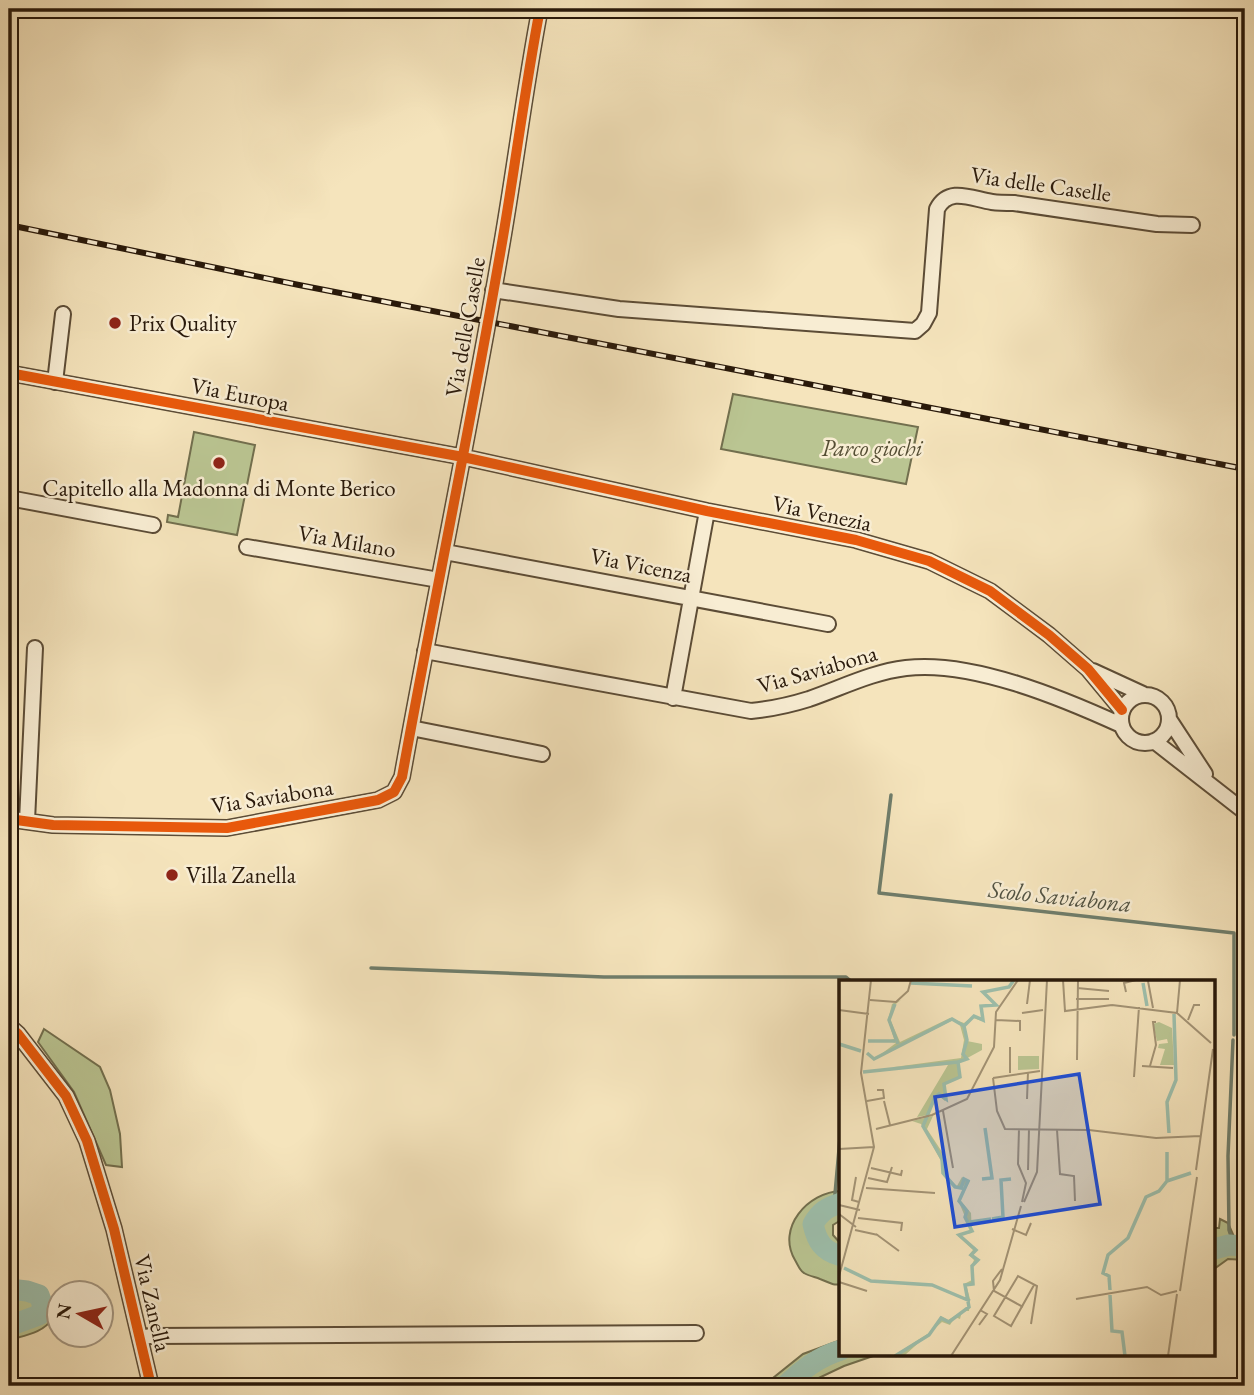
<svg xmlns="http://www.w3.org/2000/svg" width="1254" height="1395" font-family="'EB Garamond',serif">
<rect width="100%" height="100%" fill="#f5e4bc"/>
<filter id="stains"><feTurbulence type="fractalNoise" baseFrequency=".00286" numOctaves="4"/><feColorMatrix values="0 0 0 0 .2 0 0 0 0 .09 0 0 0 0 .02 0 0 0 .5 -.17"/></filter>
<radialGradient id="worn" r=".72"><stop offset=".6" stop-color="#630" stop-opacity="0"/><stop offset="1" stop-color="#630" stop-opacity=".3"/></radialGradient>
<path fill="#bac592" stroke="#726f4e" stroke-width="2" d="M 733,394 L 918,427 L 906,484 L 721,449 Z
M 194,432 L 255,445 L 237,535 L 167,522 L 168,515 L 178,517 Z
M 44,1029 L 100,1067 L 110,1090 L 120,1134 L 122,1167 L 106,1165 L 74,1092 L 38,1042 Z
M 841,1191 L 841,1220 L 833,1225 L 833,1235 L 841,1244 L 841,1284 C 832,1286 829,1282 820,1279 C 815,1277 809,1276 804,1273 C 800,1271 798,1265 795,1260 C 776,1228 808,1192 841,1191 Z
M 1220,1219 L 1228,1223 L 1235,1239 L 1245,1239 L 1245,1260 L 1228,1259 L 1214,1269 L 1214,1228 L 1219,1228 Z
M 9,1283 C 35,1284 47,1291 54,1317 C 42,1334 26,1335 9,1340 Z
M 841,1340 L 841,1355 L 876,1355 L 844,1366 L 802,1386 L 763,1386 L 803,1354 Z"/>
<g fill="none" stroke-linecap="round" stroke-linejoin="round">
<path stroke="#6f7d6b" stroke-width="3.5" d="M 891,795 L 879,893 L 1234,933 L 1234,1035
M 371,968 L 604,977 L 846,977 L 852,982
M 1233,1040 L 1228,1156 L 1229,1230 L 1234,1245
M 834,1205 L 841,1127"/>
<path stroke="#9dbfac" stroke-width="21" d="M 841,1203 C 827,1207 820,1212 813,1224 C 817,1242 823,1251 841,1256
M 1214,1249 L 1229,1245 L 1245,1246
M 9,1289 L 27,1291 L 39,1295 L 43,1306 L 39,1315 L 9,1326
M 785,1386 C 802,1370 818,1357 841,1350"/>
<g stroke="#5c4c36" stroke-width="18">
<path id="minor" d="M 493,290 L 619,309 L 915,331 L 923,324 L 929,313 L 937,209 C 949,186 972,199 992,202 C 999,203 1007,203 1014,203 L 1157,224 L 1192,225
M 9,373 L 463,457 L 707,511 L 856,540 L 929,561 L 990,591 L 1049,635 L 1088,669 L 1122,710
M 55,382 L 63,314
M 9,498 L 153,525
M 247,547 L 439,580
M 445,552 L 828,624
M 425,651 L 751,711 C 771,709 790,705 809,699 C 841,688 872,672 906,668 C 971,660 1062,698 1121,725
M 1093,671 L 1143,694
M1121 719a24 24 0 1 1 48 0a24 24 0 1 1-48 0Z
M 673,698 L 707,511
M 1169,719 L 1205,774
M 411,728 L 542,754
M 1154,741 L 1245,812
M 9,819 L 53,825 L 227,828 L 378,800 L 394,792 L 402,777 C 433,605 469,433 499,260 C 514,177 524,92 540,9
M 27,821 L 35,648
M 9,1026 L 18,1034 L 66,1096 L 87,1141 L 114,1229 L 151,1386
M 140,1338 L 150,1336 L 696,1333"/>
</g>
<use href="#minor" stroke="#f8edd3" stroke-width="14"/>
<g stroke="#29190a" stroke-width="6">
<path id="rail" d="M 9,225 L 299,285 L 1245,469"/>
</g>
<use href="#rail" stroke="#f8edd3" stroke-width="3.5" stroke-dasharray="10" stroke-linecap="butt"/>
<g stroke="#f8edd3" stroke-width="15">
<path id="cycleway" d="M 9,373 L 463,457 L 707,511 L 856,540 L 929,561 L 990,591 L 1049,635 L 1088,669 L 1122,710
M 9,819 L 53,825 L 227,828 L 378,800 L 394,792 L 402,777 C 433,605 469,433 499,260 C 514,177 524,92 540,9
M 9,1026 L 18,1034 L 66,1096 L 87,1141 L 114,1229 L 151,1386"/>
</g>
<use href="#cycleway" stroke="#e8590c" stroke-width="10"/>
</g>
<g fill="#8f2418" stroke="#f8edd3" stroke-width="2.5">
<circle cx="115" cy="323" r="7"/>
<circle cx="219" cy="463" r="7"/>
<circle cx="172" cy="875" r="7"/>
</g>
<g text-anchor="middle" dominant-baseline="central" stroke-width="5" stroke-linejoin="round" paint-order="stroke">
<g font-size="23" fill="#29190a" stroke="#f8edd3">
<text transform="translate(1041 184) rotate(8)">Via delle Caselle</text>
<text transform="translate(465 327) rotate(-80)">Via delle Caselle</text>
<text transform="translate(240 394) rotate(11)">Via Europa</text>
<text transform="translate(822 513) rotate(12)">Via Venezia</text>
<text transform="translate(347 541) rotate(10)">Via Milano</text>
<text transform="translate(641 565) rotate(11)">Via Vicenza</text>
<text transform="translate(817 669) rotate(-16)">Via Saviabona</text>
<text transform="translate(272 796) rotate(-9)">Via Saviabona</text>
<text transform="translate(153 1303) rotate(77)">Via Zanella</text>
</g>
<g font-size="23" fill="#29190a" stroke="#f8edd3" text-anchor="start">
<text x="129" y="323">Prix Quality</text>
<text x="219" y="488" text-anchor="middle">Capitello alla Madonna di Monte Berico</text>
<text x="186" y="875">Villa Zanella</text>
</g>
<g font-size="23" font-style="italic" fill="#544d33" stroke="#f8edd3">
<text x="872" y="448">Parco giochi</text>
</g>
<g font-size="24" font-style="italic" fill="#525343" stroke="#f8edd3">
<text transform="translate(1060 896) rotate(6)">Scolo Saviabona</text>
</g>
</g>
<g transform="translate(839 980)">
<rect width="376" height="376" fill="#f5e4bc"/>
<path d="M 62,20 L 54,26 L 51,39 L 61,62 L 111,38 L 125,43 L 135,35 L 141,40 L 145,37 L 143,41 L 134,38 L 125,47 L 128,61 L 143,64 L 143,70 L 121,82 L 121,96 L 106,104 L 106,121 L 99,115 L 89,135 L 78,137 L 109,85 L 55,87 L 122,78 L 125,60 L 121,45 L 114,40 L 34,80 L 57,63 L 49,61 L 55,59 L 49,40 L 53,24 ZM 320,42 L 333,48 L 335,85 L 321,85 L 326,69 L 319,68 L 320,64 L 329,63 L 328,59 L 318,61 L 314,44 ZM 179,76 L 200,76 L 200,89 L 179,90 ZM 94,136 L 88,149 L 105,175 L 106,194 L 118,206 L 123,197 L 131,201 L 121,220 L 132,233 L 133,253 L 120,255 L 137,268 L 134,275 L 140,280 L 134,286 L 135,305 L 127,304 L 131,319 L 130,331 L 123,331 L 121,339 L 116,337 L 111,345 L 103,342 L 66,375 L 54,376 L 90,353 L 102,336 L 109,340 L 130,327 L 125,304 L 133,300 L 132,287 L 135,280 L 130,275 L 134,270 L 119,256 L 132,251 L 119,220 L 128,202 L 122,209 L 115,208 L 103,192 L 102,181 L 82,144 L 73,141 Z" fill="#bac592"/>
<path fill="none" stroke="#9dbfac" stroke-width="3.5" d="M 72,3 L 133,6M 304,3 L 308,26M 56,24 L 50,40 L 59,64M 29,61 L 56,61M 0,64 L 22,71M 28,73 L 35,79 L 113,39 L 125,46M 24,92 L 119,82M 330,153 L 328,122 L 337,100 L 335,34M 328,172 L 328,201 L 352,193M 143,199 L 153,198 L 146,148M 153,239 L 164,237 L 162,200 L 172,199M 131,242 L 152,239M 5,288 L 32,301 L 93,305 L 131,321M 271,310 L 270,296 L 264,293 L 269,275 L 289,258 L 307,217 L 320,211 L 328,201M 271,315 L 273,351 L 283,352 L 286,376M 56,376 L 90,355 L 102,338 L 110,342 L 130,327 L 126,305 L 134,304 L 133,286 L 139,280 L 132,275 L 137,270 L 120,255 L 133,251 L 126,237 L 128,231 L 120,221 L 129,201 L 125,199 L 122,208 L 116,207 L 104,193 L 103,179 L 84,146 L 96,117 L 100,114 L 107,119 L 105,104 L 121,97 L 119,82 L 128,79 L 124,74 L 128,60 L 125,46 L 135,36 L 144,40 L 142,26 L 157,25 L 144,12 L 170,7 L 175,0"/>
<path fill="none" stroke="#a39375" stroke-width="2" d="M 224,0 L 226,31 L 273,25M 309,1 L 314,28M 238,8 L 270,11M 287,12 L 285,3 L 297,0M 237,19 L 270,19M 31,20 L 57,22 L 69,11 L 72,0M 188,24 L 191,0M 273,25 L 338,33 L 372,63M 0,30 L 30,34M 183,33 L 204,30M 338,33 L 341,0M 157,40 L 181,41 L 181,51M 349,40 L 355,25 L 361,25M 171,67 L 171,93M 238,80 L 239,0M 303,86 L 334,88M 311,86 L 317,65 L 314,42 L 317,42M 295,97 L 300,27M 154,98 L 158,131 L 166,149 L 250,150 L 317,158 L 361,156M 154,98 L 201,91M 188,119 L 189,92M 28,121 L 45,118 L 44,110 L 38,110M 45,121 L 51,145M 104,131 L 114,188M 37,149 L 93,135 L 128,119 L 155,67 L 157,32 L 179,0M 180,149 L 179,184 L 187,203 L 183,222M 218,150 L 221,194 L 235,196 L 236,221M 0,169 L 35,167M 32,188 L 62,195 L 63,190M 189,190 L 190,149M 357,190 L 374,69M 17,197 L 13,220 L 20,222M 29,198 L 48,202 L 53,187M 27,208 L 96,213M 185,222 L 198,192 L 208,0M 0,225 L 21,230M 0,234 L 17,247M 19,238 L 63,243 L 62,251M 173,249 L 187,255 L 192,243M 16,250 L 39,255M 37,254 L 60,271M 163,289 L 154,301 L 155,311 L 184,327M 0,296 L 35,167 L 22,93 L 32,0M 0,302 L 28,311M 341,311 L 358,197M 237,319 L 308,307 L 322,315 L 338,311M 192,344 L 198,306 L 179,296 L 155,336 L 172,346 L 195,305M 140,345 L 148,334 L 141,330M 112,376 L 161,300 L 182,226M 329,376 L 338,314"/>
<path fill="#1d4ed8" fill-opacity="0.15" stroke="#1d4ed8" stroke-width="3.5" d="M 240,94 L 261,224 L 116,247 L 96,117 Z"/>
<rect width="376" height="376" fill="none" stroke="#29190a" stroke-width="3.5"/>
</g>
<rect width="1254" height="1395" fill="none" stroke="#f5e4bc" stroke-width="35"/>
<rect x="10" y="10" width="1233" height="1374" fill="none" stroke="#29190a" stroke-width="3.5"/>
<rect x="18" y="18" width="1219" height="1360" fill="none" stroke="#29190a" stroke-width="2"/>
<g transform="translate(80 1314) rotate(279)"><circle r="33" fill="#f8edd3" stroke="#a59883" stroke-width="2"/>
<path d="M0-5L12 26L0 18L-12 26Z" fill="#8f2418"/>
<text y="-10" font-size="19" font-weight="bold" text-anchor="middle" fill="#29190a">N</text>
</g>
<rect width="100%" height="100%" filter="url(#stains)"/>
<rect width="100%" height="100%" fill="url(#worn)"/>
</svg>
